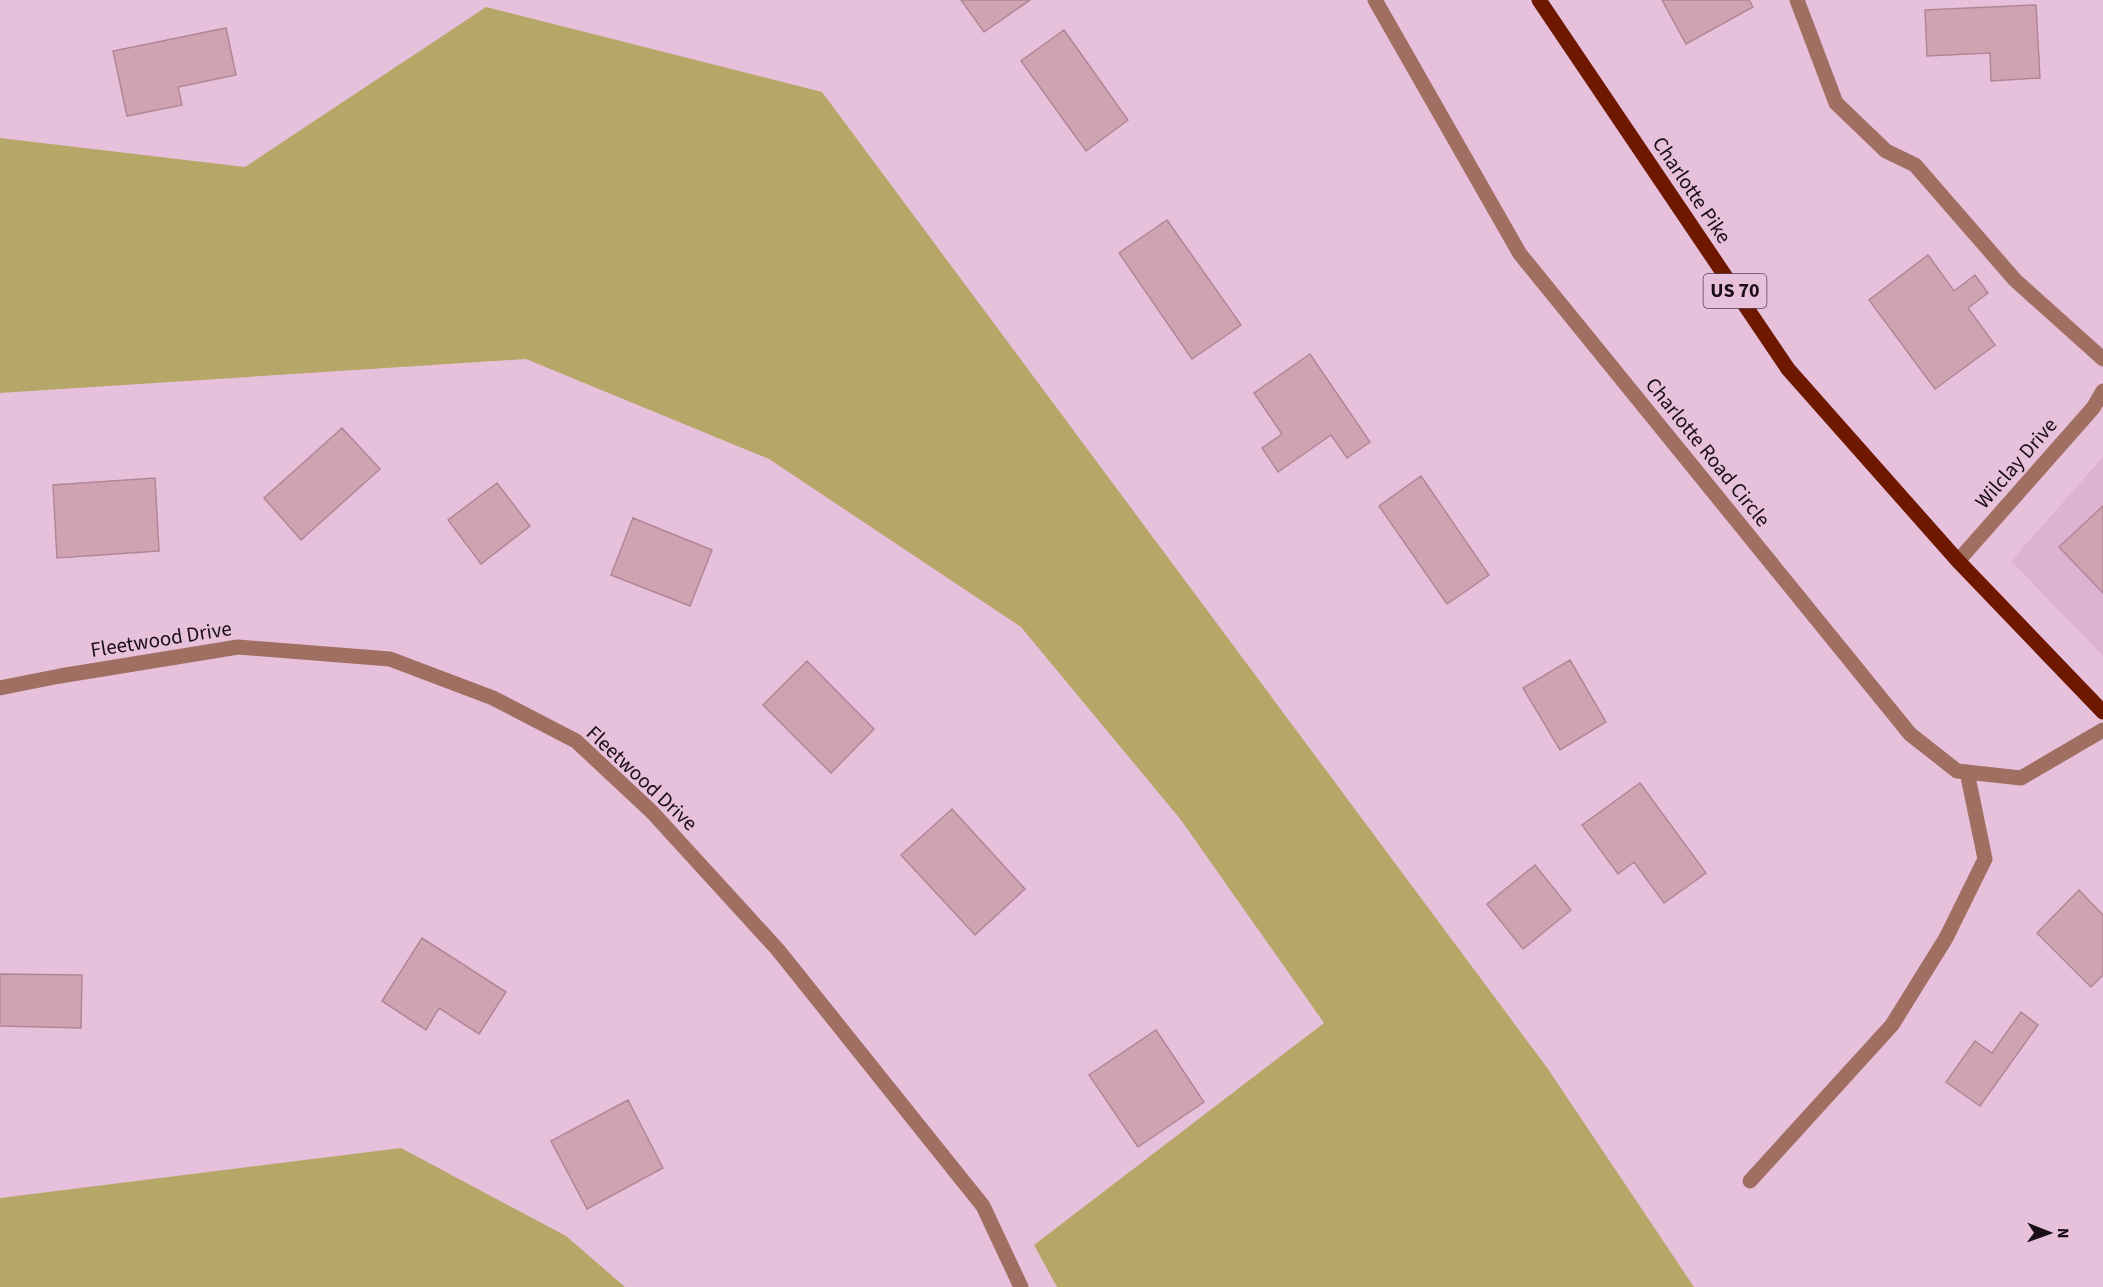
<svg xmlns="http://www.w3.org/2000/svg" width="2103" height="1287" font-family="'Source Sans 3',sans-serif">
<rect width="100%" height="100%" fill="#e7c1dc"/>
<path fill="#deb3d2" d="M 2103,457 L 2103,656 L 2011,561 Z"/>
<path fill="#b6a768" d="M 486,7 L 822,92 L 1548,1069 L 1694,1287 L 1057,1287 L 1034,1245 L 1324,1023 L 1181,820 L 1021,627 L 769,459 L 526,359 L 0,393 L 0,138 L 245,167 Z
M 401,1148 L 566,1236 L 625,1287 L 0,1287 L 0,1198 Z"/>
<path fill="#d0a3b2" stroke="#b18695" stroke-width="1.5" d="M 961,0 L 1030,0 L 984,32 Z
M 1662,0 L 1749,0 L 1753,7 L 1686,44 Z
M 2036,5 L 2040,78 L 1991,81 L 1990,53 L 1927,56 L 1925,10 Z
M 226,28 L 236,75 L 178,87 L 182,105 L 127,116 L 113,51 Z
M 1064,30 L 1128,120 L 1086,151 L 1021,61 Z
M 1167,220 L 1241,325 L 1192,359 L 1119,253 Z
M 1928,255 L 1954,291 L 1975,275 L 1988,293 L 1968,308 L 1995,345 L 1935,389 L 1869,300 Z
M 1310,354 L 1370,442 L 1347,458 L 1331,435 L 1278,472 L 1262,448 L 1282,434 L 1254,393 Z
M 342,428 L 380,469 L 301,540 L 264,498 Z
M 1421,476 L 1489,575 L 1447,604 L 1379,506 Z
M 155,478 L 159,551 L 57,558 L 53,485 Z
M 497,483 L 530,526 L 481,564 L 448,520 Z
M 2103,506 L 2103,593 L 2059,547 Z
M 633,518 L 712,550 L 690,606 L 611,575 Z
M 1570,660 L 1606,722 L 1560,750 L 1523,688 Z
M 807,661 L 874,729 L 831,773 L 763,705 Z
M 1640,783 L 1706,873 L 1664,903 L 1634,862 L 1618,874 L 1582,825 Z
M 952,809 L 1025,889 L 975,935 L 901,855 Z
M 1535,865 L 1571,910 L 1523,949 L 1487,904 Z
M 2079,890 L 2103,915 L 2103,975 L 2091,987 L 2037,933 Z
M 422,938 L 506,992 L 479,1034 L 439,1008 L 426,1030 L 382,1001 Z
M 0,974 L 82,975 L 81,1028 L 0,1026 Z
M 2021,1012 L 2038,1025 L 1980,1106 L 1946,1082 L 1975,1041 L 1992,1053 Z
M 1156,1030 L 1204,1102 L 1138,1147 L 1089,1075 Z
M 628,1100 L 663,1168 L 587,1209 L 551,1141 Z"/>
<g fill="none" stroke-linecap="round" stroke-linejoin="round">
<path stroke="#a06f62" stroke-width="15" d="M 1375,0 L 1520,254 L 1910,734 L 1957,771 L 2021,778 L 2103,730
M 1797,0 L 1836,103 L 1886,151 L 1915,165 L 2015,280 L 2103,359
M 1958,561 L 2093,408 L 2103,391
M 0,688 L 60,676 L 238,647 L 390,659 L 493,698 L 576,741 L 652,812 L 778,950 L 983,1206 L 1021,1287
M 1750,1181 L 1892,1025 L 1946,938 L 1985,859 L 1967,772"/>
<path stroke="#6f1800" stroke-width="15" d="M 1539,0 L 1788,369 L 1958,561 L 2103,712"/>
</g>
<g text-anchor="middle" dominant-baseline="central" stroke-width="4.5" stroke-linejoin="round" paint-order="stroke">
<rect fill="#e7c1dc" stroke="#584351" stroke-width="1.5" x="1703.5" y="274" width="63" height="34" rx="4.5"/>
<g font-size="20" font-weight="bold" fill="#1a0d16">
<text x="1735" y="291">US 70</text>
</g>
<g font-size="21" fill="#1a0d16" stroke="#e7c1dc">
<text transform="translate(1692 190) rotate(56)">Charlotte Pike</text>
<text transform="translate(1708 452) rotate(51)">Charlotte Road Circle</text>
<text transform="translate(2016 463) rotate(-49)">Wilclay Drive</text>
<text transform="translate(161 639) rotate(-9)">Fleetwood Drive</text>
<text transform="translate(642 778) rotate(43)">Fleetwood Drive</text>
</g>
</g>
<g transform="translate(2049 1233) rotate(91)" stroke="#e7c1dc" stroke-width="4.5" paint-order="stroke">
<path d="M0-4.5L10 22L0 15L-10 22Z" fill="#1a0d16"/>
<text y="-9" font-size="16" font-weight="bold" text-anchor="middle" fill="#1a0d16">N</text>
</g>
</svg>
